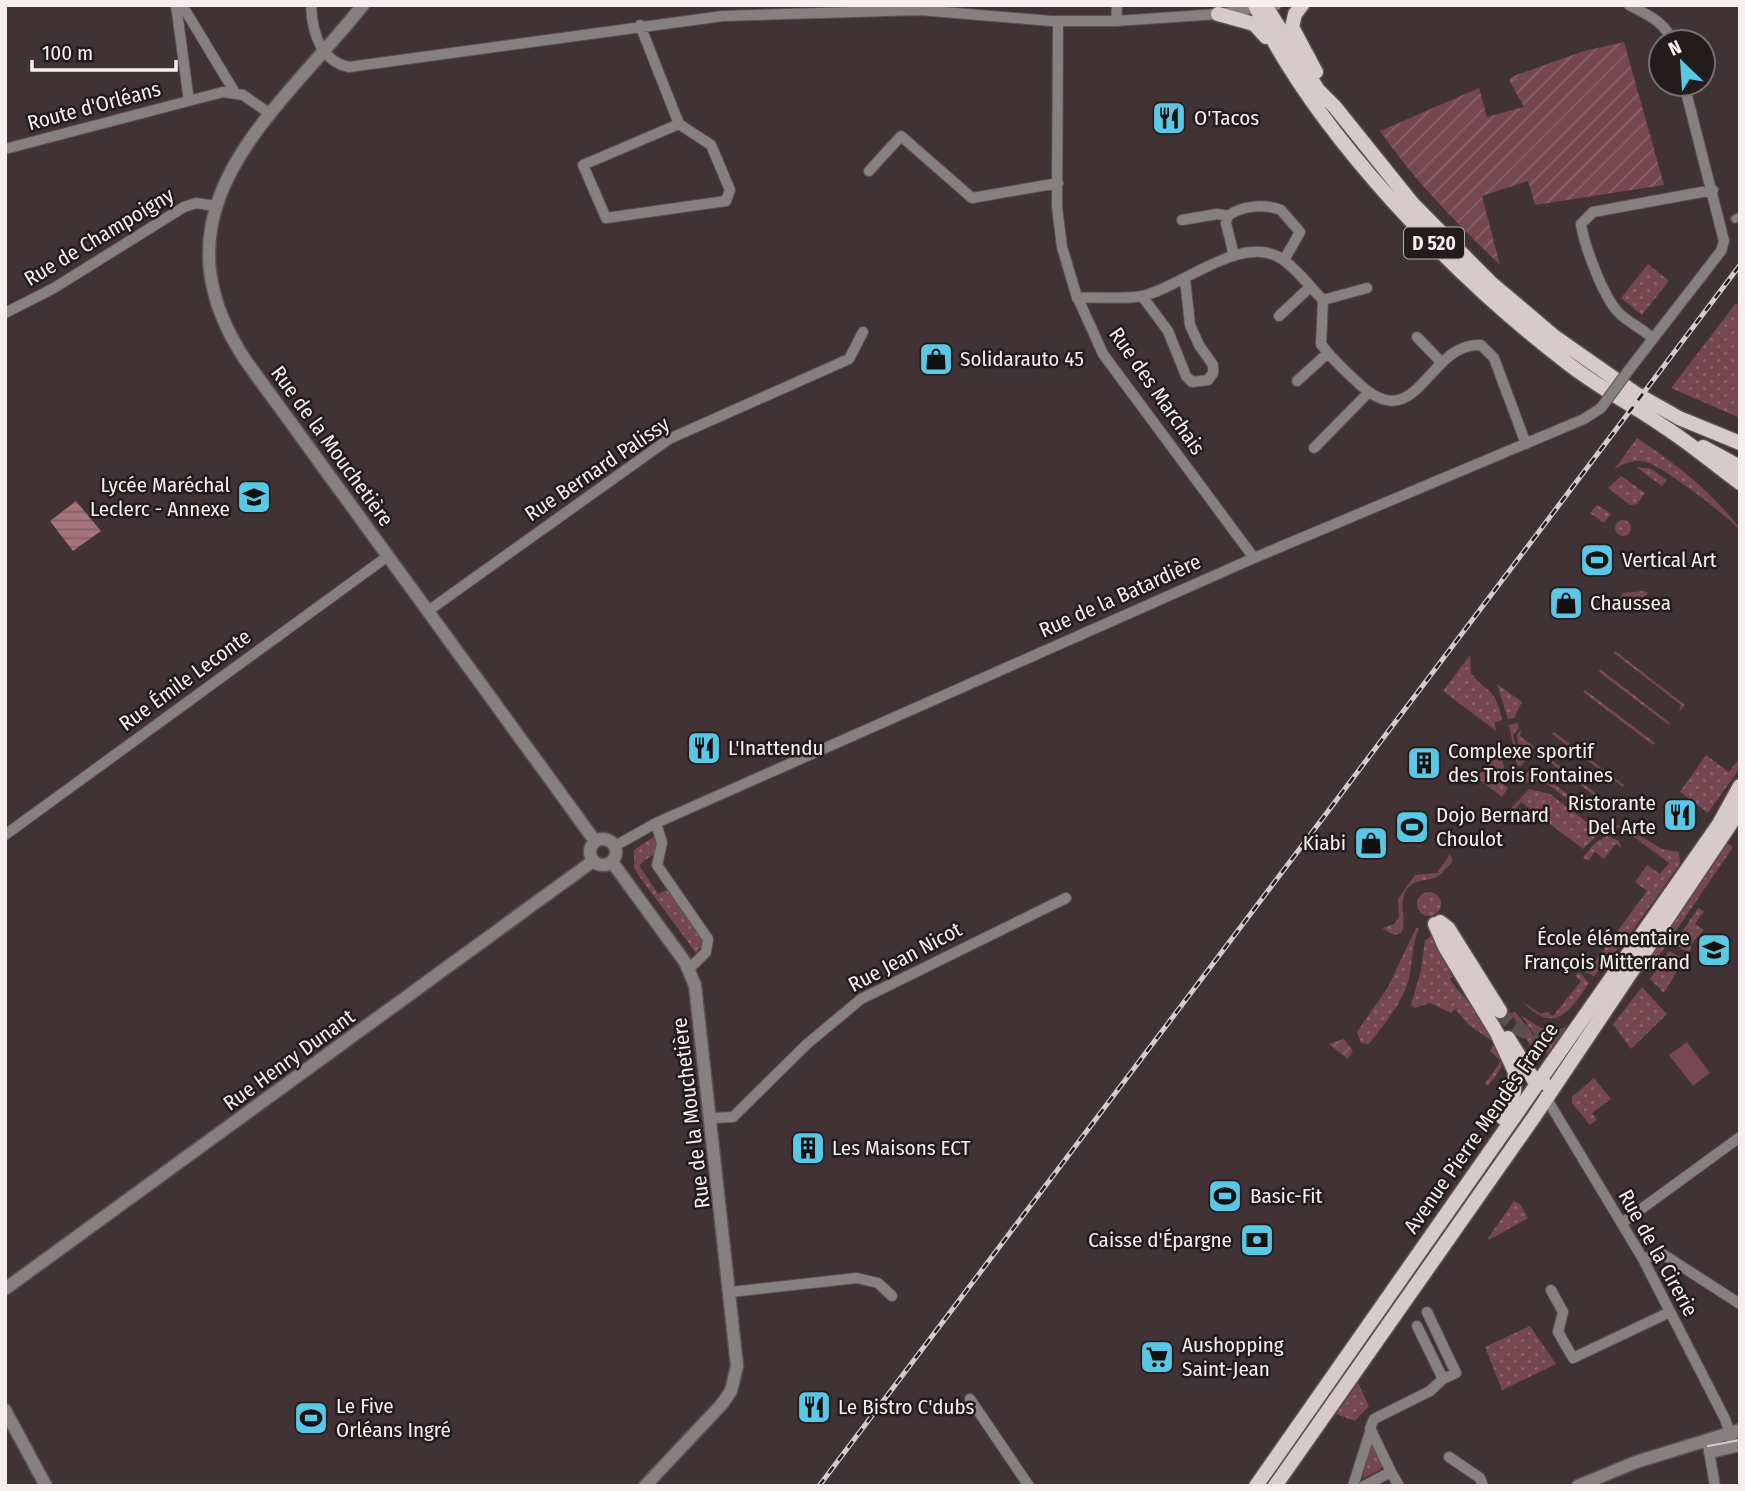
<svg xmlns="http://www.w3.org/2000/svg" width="1745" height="1491" font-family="'Fira Sans Condensed',sans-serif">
<defs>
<pattern id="grass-dots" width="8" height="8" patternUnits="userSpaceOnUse" patternTransform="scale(1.75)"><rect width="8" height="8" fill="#754750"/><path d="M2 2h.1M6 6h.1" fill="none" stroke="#89626a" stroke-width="1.8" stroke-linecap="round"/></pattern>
<pattern id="garden-furrows" width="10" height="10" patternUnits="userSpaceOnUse" patternTransform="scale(1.75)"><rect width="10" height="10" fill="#754750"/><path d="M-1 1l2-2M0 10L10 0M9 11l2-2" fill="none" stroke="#89626a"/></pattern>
<pattern id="water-rules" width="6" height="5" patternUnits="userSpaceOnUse" patternTransform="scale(1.75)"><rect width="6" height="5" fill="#a6747d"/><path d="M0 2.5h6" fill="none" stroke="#816268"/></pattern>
</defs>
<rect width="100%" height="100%" fill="#403235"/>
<path fill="url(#grass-dots)" d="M 1648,264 L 1669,281 L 1642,315 L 1621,298 Z
M 1736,303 L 1740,307 L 1740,418 L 1671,388 Z
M 1637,438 C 1679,466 1707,488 1740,528 L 1740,531 C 1731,518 1661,465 1646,462 C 1634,459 1623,463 1614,470 Z
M 1636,467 L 1651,469 L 1667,480 L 1662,486 Z
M 1621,476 L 1645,493 L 1637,504 L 1630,505 L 1608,488 Z
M 1597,505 L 1611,514 L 1604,523 L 1590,513 Z
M1615 528a8 8 0 1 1 16 0a8 8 0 1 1-16 0Z
M 1644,591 L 1648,593 L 1634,609 L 1620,599 L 1623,593 Z
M 1615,651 L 1685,705 L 1679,712 L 1681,705 L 1614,653 Z
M 1470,655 L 1471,673 C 1488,694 1496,688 1502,720 L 1494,723 L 1496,731 L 1443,691 Z
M 1600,669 L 1670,723 L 1669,725 L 1599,672 Z
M 1497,684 L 1522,702 L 1514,718 L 1508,719 Z
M 1585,690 L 1655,743 L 1653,745 L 1583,692 Z
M 1518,723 L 1519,728 L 1513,735 L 1517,752 L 1526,759 L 1521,766 L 1517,765 L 1509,725 Z
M 1521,729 L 1520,736 L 1534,747 L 1528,756 L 1519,750 L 1517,735 Z
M 1554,732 L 1624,785 L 1623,787 L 1552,734 Z
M 1540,751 L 1610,804 L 1608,806 L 1538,753 Z
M 1501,752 L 1504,768 L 1510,771 L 1510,781 L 1502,774 L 1499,779 L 1508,788 L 1502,797 L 1476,777 Z
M 1706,755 L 1729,772 L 1740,757 L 1740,768 L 1708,813 L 1680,792 Z
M 1531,767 L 1593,813 L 1586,813 L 1542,780 L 1520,783 Z
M 1529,789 L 1550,794 L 1587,822 L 1623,826 L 1662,849 L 1679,852 L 1680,864 L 1625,941 L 1594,976 L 1583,971 L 1588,971 L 1647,891 L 1635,882 L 1647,865 L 1660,874 L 1669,863 L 1622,828 L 1606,827 L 1583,849 L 1521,802 L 1503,824 L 1499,821 Z
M 656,835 L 658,851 L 639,865 L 658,894 L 667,890 L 697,927 L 703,944 L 696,953 L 639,876 L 634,868 L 634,850 Z
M 1607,836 L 1619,841 L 1621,848 L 1616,844 L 1604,859 L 1595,852 L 1588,861 L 1583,857 L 1596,842 Z
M 1727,843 L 1733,847 L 1650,969 L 1637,974 Z
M 1450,854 L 1453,861 C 1448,866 1442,874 1437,877 C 1423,883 1411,877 1404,895 C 1399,908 1408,920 1401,933 L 1394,935 L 1382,928 L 1394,924 L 1399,918 L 1398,899 L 1415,875 L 1437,873 Z
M1417 904a12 12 0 1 1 24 0a12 12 0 1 1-24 0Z
M 1698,908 L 1704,911 L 1695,924 L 1704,930 L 1692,943 L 1689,953 L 1674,944 Z
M 1416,928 L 1419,929 C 1411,946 1413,961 1409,978 C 1403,1003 1384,1024 1369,1044 L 1361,1043 L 1357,1032 L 1388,987 Z
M 1433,935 L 1452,977 L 1450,979 C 1462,999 1506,1035 1502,1062 C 1501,1071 1493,1079 1488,1086 L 1485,1084 L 1501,1061 L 1490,1051 L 1495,1043 L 1469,1025 L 1455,1009 L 1451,1013 L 1430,1003 L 1415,1008 L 1411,1005 L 1421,970 L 1425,940 Z
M 1669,951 L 1684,959 L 1664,993 L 1650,979 Z
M 1579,972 L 1589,983 C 1570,1012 1554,1035 1523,1002 L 1541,1014 L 1547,1012 L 1553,1016 L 1581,981 L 1575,976 Z
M 1642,987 L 1667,1014 L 1631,1049 L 1613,1024 Z
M 1515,1012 L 1531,1031 L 1540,1052 L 1534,1052 L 1511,1013 Z
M 1522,1016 L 1541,1028 L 1560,1028 L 1561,1034 L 1547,1055 Z
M 1594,1078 L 1611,1099 L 1592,1113 L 1597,1120 L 1590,1125 L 1572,1103 L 1572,1097 Z
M 1514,1201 L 1520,1204 L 1528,1218 L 1489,1240 L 1488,1238 Z
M 1530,1326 L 1556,1364 L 1502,1390 L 1485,1347 Z
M 1358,1383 L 1369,1406 L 1355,1421 L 1336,1414 Z
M 1370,1445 L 1375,1446 L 1383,1464 L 1380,1470 L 1363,1478 Z"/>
<path fill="url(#garden-furrows)" d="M 1624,42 L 1664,185 L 1535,205 L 1528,181 L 1482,196 L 1500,265 C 1456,223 1415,181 1380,131 L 1479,88 L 1487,117 L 1524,107 L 1509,80 L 1513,76 L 1584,51 Z
M 1344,1039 L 1353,1051 L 1348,1059 L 1329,1044 Z"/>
<path fill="#754750" d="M 1687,1042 L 1710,1073 L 1693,1086 L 1669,1055 Z"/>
<path fill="url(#water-rules)" d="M 76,501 L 101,531 L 73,551 L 50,521 Z"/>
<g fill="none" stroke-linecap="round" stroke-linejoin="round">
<path stroke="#5b4e51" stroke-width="14" stroke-dasharray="14 7" stroke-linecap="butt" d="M 1500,1011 C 1516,1035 1553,1046 1578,1028"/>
<g stroke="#5d5053" stroke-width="10">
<path id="pedestrian" d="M 1735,219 L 1740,216"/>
</g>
<g stroke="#5d5053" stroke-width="12">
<path id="minor" d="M 176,5 L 189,101
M 182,5 L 234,91
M 311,5 C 312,31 320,61 349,67 L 723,16 L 920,10 L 1051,21 L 1116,21 L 1218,14 L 1276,5
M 1629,5 C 1648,15 1664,21 1673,42
M 1058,21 L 1057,207 L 1062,247 L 1076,294 L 1103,354 L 1254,558
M 1116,21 L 1117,5
M 640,25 L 679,124 L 583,165 L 606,218 L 726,201 L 730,190 L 711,145 L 679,124
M 5,149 L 223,92 L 243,95 L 269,113
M 869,171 L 901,136 L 972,198 L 1058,183
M 1228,216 L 1226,223 L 1234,256
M 1182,220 L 1217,214 L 1228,216 C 1242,205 1265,204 1281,210 L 1300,232 L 1284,260
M 1142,296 L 1168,331 L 1186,376 L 1192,382 L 1208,380 L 1213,373 L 1213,365 L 1199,345 L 1190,325 L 1185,279
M 1077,298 C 1098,296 1122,300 1142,296 C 1181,288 1242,232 1282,259 C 1297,269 1310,287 1323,300 L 1321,344 C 1331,358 1343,369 1355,380 C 1418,443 1426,342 1481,345 L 1494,358 L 1526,444
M 1323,300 L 1367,288
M 5,313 L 54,288 L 184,207 L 196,203 L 215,206
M 1279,316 L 1310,287
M 1417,337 L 1442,363
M 1653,339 C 1643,328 1628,323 1618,312 C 1603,296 1584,245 1581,224 L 1593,212 L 1713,190
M 1628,371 L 1721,251 L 1724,241 L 1684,84
M 1297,381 L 1328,353
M 1314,448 L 1368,393
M 428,611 L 669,439 L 849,359 L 863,332
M 656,823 L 662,843 L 657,865 L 708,939 L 706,952 L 689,969
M 5,835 L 388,556
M 615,846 L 656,823 L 1254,558 L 1584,419 L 1601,408
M 1545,1096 L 1643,1259 L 1725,1419 L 1734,1446
M 711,1118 L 733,1117 L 807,1044 L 861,999 L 1066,898
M 1622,1223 L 1740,1137
M 1643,1259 L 1661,1253 L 1740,1304
M 1551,1290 L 1563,1312 L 1558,1332 L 1573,1358 L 1670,1312
M 731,1292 L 857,1278 L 878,1283 L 892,1296
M 1417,1326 L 1443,1379
M 970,1399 L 1029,1486
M 1708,1445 L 1715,1486
M 1449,1457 L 1480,1478 L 1483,1486
M 1391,1472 L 1399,1486
M 1353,1486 L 1371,1429
M 1364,1486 L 1391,1472 L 1370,1428 L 1374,1419 L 1430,1391 L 1443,1379 L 1456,1373 L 1427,1312"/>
</g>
<g stroke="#5d5053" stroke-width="15">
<path id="tertiary" d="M 363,5 C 276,114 144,208 246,361 L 595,841
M590 852a13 13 0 1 1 26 0a13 13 0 1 1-26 0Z
M 612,862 L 685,962 L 695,985 L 737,1366 L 731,1391 L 722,1404 L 645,1486
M 5,1289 L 593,861
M 5,1410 L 46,1486
M 1710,1452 L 1740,1445
M 1578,1486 L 1636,1462 L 1740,1430"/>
</g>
<g stroke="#5d5053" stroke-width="17">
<path id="primary" d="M 1255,5 C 1315,133 1454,276 1566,362 C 1596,386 1631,404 1663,426 C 1690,443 1714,464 1740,483
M 1302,5 L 1295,14 L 1292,27 L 1316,72
M 1257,9 L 1270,13 L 1318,90 L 1335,107 L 1412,203 L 1490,282 L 1555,337 L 1635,393 L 1679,418 L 1740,443
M 1218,14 L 1254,24 L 1266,37
M 1703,447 L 1740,467
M 1440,922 L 1448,928 L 1500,1011
M 1435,924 L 1445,947 L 1497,1033 L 1515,1072 L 1514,1092 L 1503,1118
M 1508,1038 L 1534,1080 L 1544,1083
M 1256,1486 L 1719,824 L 1740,786
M 1275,1486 L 1534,1117 L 1740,810"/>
</g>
<use href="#pedestrian" stroke="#878081" stroke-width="7"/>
<use href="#minor" stroke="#878081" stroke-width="10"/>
<use href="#tertiary" stroke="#878081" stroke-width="12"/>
<use href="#primary" stroke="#d8c9cb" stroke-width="14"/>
<path stroke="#d4cbcc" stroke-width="2" d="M 1708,1446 L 1740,1440"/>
<g stroke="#d4cbcc" stroke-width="5">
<path id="rail" d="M 819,1486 L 1740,265"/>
</g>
<use href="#rail" stroke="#221c1d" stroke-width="2.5" stroke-dasharray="8" stroke-linecap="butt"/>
<g stroke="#5d5053" stroke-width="12" stroke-linecap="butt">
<path id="minor-bridge" d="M 1601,408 L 1628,371"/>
</g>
<use href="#minor-bridge" stroke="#878081" stroke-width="10"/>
</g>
<defs>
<g id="restaurant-square" transform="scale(1.75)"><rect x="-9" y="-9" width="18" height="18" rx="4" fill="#5ac8e5" stroke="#221c1d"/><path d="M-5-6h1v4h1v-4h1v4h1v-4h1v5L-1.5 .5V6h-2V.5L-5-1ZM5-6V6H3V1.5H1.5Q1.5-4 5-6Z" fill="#111"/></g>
<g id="shop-square" transform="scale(1.75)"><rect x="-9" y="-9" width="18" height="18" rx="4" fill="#5ac8e5" stroke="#221c1d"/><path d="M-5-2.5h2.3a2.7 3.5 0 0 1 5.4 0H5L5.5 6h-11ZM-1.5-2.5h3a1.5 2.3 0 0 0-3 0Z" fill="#111"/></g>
<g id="school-square" transform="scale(1.75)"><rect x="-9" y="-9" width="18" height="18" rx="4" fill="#5ac8e5" stroke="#221c1d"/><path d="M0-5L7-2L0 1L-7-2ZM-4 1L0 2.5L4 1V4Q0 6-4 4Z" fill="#111"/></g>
<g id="stadium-square" transform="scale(1.75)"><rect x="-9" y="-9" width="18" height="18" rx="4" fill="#5ac8e5" stroke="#221c1d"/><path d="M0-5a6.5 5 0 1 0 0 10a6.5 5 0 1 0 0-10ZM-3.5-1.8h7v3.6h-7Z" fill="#111"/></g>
<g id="building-square" transform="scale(1.75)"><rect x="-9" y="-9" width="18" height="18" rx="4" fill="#5ac8e5" stroke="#221c1d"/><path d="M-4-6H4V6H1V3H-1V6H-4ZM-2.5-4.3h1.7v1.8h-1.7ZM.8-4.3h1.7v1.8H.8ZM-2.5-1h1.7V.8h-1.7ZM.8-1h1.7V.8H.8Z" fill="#111"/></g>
<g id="bank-square" transform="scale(1.75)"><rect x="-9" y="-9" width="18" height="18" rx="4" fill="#5ac8e5" stroke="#221c1d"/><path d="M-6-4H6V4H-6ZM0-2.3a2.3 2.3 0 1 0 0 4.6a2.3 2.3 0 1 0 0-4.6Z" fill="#111"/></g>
<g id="supermarket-square" transform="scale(1.75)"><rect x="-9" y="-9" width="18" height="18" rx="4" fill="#5ac8e5" stroke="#221c1d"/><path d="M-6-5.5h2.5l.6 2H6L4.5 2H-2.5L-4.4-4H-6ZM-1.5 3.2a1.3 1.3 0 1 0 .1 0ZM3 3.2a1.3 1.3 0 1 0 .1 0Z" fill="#111"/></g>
</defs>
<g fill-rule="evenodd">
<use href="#restaurant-square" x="1169" y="118"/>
<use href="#shop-square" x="936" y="359"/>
<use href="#school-square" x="254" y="497"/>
<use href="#stadium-square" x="1597" y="560"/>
<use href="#shop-square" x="1566" y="603"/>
<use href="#restaurant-square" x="704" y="748"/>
<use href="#building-square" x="1424" y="763"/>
<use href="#restaurant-square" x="1680" y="815"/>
<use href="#stadium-square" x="1412" y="827"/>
<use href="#shop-square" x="1371" y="843"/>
<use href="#school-square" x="1714" y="950"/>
<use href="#building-square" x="808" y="1148"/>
<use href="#stadium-square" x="1225" y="1196"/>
<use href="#bank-square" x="1257" y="1240"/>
<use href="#supermarket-square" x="1157" y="1357"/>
<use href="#restaurant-square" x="814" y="1407"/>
<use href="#stadium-square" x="311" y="1418"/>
</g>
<g text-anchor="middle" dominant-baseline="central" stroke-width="5" stroke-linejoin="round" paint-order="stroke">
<rect fill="#221c1d" stroke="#b7afb0" stroke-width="2" x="1404" y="227.5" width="60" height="31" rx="5"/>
<g font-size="19" font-weight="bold" fill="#f7eeef">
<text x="1434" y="243">D 520</text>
</g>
<g font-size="21" fill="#f7eeef" stroke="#221c1d">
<text transform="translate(94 106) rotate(-15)">Route d'Orléans</text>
<text transform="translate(99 237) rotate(-31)">Rue de Champoigny</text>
<text transform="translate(1157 391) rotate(55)">Rue des Marchais</text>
<text transform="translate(332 446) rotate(54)">Rue de la Mouchetière</text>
<text transform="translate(597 469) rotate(-34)">Rue Bernard Palissy</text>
<text transform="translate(1120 596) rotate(-24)">Rue de la Batardière</text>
<text transform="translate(185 680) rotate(-36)">Rue Émile Leconte</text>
<text transform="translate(905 957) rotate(-28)">Rue Jean Nicot</text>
<text transform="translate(289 1060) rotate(-36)">Rue Henry Dunant</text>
<text transform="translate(691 1113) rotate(-97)">Rue de la Mouchetière</text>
<text transform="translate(1481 1128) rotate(-55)">Avenue Pierre Mendès France</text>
<text transform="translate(1658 1253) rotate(61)">Rue de la Cirerie</text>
</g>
<g font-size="21" fill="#f7eeef" stroke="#221c1d" text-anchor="start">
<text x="1194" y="118">O'Tacos</text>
<text x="960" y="359">Solidarauto 45</text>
<text x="230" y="485" text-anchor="end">Lycée Maréchal<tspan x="230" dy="24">Leclerc - Annexe</tspan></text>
<text x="1622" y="560">Vertical Art</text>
<text x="1590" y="603">Chaussea</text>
<text x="728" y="748">L'Inattendu</text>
<text x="1448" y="751">Complexe sportif<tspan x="1448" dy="24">des Trois Fontaines</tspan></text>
<text x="1656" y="803" text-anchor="end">Ristorante<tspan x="1656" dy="24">Del Arte</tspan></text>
<text x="1436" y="815">Dojo Bernard<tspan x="1436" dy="24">Choulot</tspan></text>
<text x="1346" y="843" text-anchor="end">Kiabi</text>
<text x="1690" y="938" text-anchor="end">École élémentaire<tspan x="1690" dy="24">François Mitterrand</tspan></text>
<text x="832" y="1148">Les Maisons ECT</text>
<text x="1250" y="1196">Basic-Fit</text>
<text x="1232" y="1240" text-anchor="end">Caisse d'Épargne</text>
<text x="1182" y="1345">Aushopping<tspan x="1182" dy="24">Saint-Jean</tspan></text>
<text x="336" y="1406">Le Five<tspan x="336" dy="24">Orléans Ingré</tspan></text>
<text x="838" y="1407">Le Bistro C'dubs</text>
</g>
</g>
<rect width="1745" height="1491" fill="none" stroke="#f7eeef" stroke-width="14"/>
<g transform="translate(1682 63) rotate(335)"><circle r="33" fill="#221c1d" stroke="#777071" stroke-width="2"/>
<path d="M0-5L12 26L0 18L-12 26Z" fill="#5ac8e5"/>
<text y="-10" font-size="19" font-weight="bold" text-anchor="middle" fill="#f7eeef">N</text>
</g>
<path d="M32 60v10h144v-10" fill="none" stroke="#f7eeef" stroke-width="3.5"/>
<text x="42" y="60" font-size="21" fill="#f7eeef" stroke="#221c1d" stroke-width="5" paint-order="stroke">100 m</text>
</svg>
